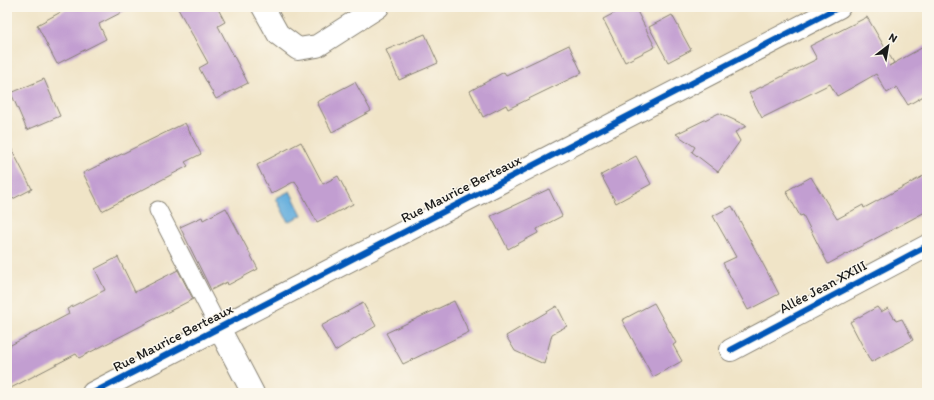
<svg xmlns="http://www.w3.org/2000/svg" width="934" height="400" font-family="Itim,sans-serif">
<rect width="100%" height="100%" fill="#fbf7ec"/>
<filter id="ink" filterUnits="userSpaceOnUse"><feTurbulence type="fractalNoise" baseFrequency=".025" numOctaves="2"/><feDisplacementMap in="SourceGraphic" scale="8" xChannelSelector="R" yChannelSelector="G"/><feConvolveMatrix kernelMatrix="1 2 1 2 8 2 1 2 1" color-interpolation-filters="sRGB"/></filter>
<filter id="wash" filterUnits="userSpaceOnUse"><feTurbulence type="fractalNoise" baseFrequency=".012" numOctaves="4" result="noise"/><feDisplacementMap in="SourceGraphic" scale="16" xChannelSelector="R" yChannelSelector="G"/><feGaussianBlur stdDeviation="0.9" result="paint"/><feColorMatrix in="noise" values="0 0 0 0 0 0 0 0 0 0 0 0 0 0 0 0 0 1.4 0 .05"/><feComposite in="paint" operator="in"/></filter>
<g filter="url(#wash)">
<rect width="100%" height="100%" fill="#f0e4c7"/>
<path fill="#66afdd" stroke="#41667c" d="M 290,191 L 302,215 L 288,222 L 276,198 Z"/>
<g id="blocks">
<path fill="#c29ed1" d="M 70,7 L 132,7 L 99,24 L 106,39 L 57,64 L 37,25 Z
M 177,7 L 217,7 L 225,22 L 218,26 L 248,83 L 216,99 L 199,68 L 208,63 Z
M 626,7 L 635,7 L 655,47 L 625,62 L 603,19 Z
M 672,15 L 691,50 L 668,62 L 649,27 Z
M 867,17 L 894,63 L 889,66 L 927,45 L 927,94 L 908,105 L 897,87 L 887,93 L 876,74 L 837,96 L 830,84 L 762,118 L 749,93 L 817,59 L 810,46 Z
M 425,34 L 438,63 L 399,80 L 386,50 Z
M 569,45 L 582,73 L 508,109 L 506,105 L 483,117 L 470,91 L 504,72 L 506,75 Z
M 44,79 L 60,116 L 27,130 L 11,93 Z
M 355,82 L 371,111 L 332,132 L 317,102 Z
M 719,113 L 747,126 L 735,132 L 740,141 L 718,172 L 692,152 L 695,147 L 676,134 Z
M 185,123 L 201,154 L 185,162 L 188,166 L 102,211 L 83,173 Z
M 7,140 L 32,189 L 7,202 Z
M 301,142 L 323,184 L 338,176 L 353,204 L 317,222 L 295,181 L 271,194 L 257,165 Z
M 636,156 L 651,184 L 616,203 L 601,175 Z
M 927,174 L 927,211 L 828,264 L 803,215 L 800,216 L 786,191 L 811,177 L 837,219 L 863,205 L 864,208 Z
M 549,189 L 562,216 L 537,229 L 538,233 L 508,249 L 491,216 Z
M 732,206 L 779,294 L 748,310 L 723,263 L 736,257 L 713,216 Z
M 226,208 L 258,269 L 228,285 L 227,282 L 211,290 L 180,227 L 202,217 L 203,220 Z
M 118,257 L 135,292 L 178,270 L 193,299 L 79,358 L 76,354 L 7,390 L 7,347 L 69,314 L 67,309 L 105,290 L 95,269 Z
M 454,301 L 469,332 L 403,364 L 386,333 Z
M 363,303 L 376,326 L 335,351 L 321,326 Z
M 654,303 L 676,343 L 673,345 L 682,361 L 653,377 L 622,320 Z
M 557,306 L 567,326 L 552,334 L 544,364 L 515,351 L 506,336 Z
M 877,307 L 881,312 L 888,308 L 896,321 L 902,319 L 913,340 L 871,362 L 850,322 Z"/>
</g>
</g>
<g filter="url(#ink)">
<use href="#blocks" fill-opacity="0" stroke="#868072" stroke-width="1"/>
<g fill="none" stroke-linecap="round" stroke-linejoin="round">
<g stroke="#868072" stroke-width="19">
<path id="service" d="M 158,210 L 219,328"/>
</g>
<g stroke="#868072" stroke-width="24">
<path id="minor" d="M 263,7 L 278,34 L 298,49 L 317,46 L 378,7
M 219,328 L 253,393
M 731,350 L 927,246
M 93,393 L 839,7"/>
</g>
<use href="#service" stroke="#fff" stroke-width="17"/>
<use href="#minor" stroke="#fff" stroke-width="22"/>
<g stroke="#fbf7ec" stroke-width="8">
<path id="cycleway" d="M 731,350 L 927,246
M 93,393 L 839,7"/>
</g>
<use href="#cycleway" stroke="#0057b8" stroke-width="6"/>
</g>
</g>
<g text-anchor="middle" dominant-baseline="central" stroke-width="3" stroke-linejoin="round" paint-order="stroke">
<g font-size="14" fill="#1c1c1c" stroke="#fbf7ec">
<text transform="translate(461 189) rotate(-27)">Rue Maurice Berteaux</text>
<text transform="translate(823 287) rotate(-28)">Allée Jean XXIII</text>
<text transform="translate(173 338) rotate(-27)">Rue Maurice Berteaux</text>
</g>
</g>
<rect width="934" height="400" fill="none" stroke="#fbf7ec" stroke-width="24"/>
<g transform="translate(888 46) rotate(31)" stroke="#fbf7ec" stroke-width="3" paint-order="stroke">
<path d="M0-3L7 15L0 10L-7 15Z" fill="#1c1c1c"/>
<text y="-6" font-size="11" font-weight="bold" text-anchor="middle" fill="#1c1c1c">N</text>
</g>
</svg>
